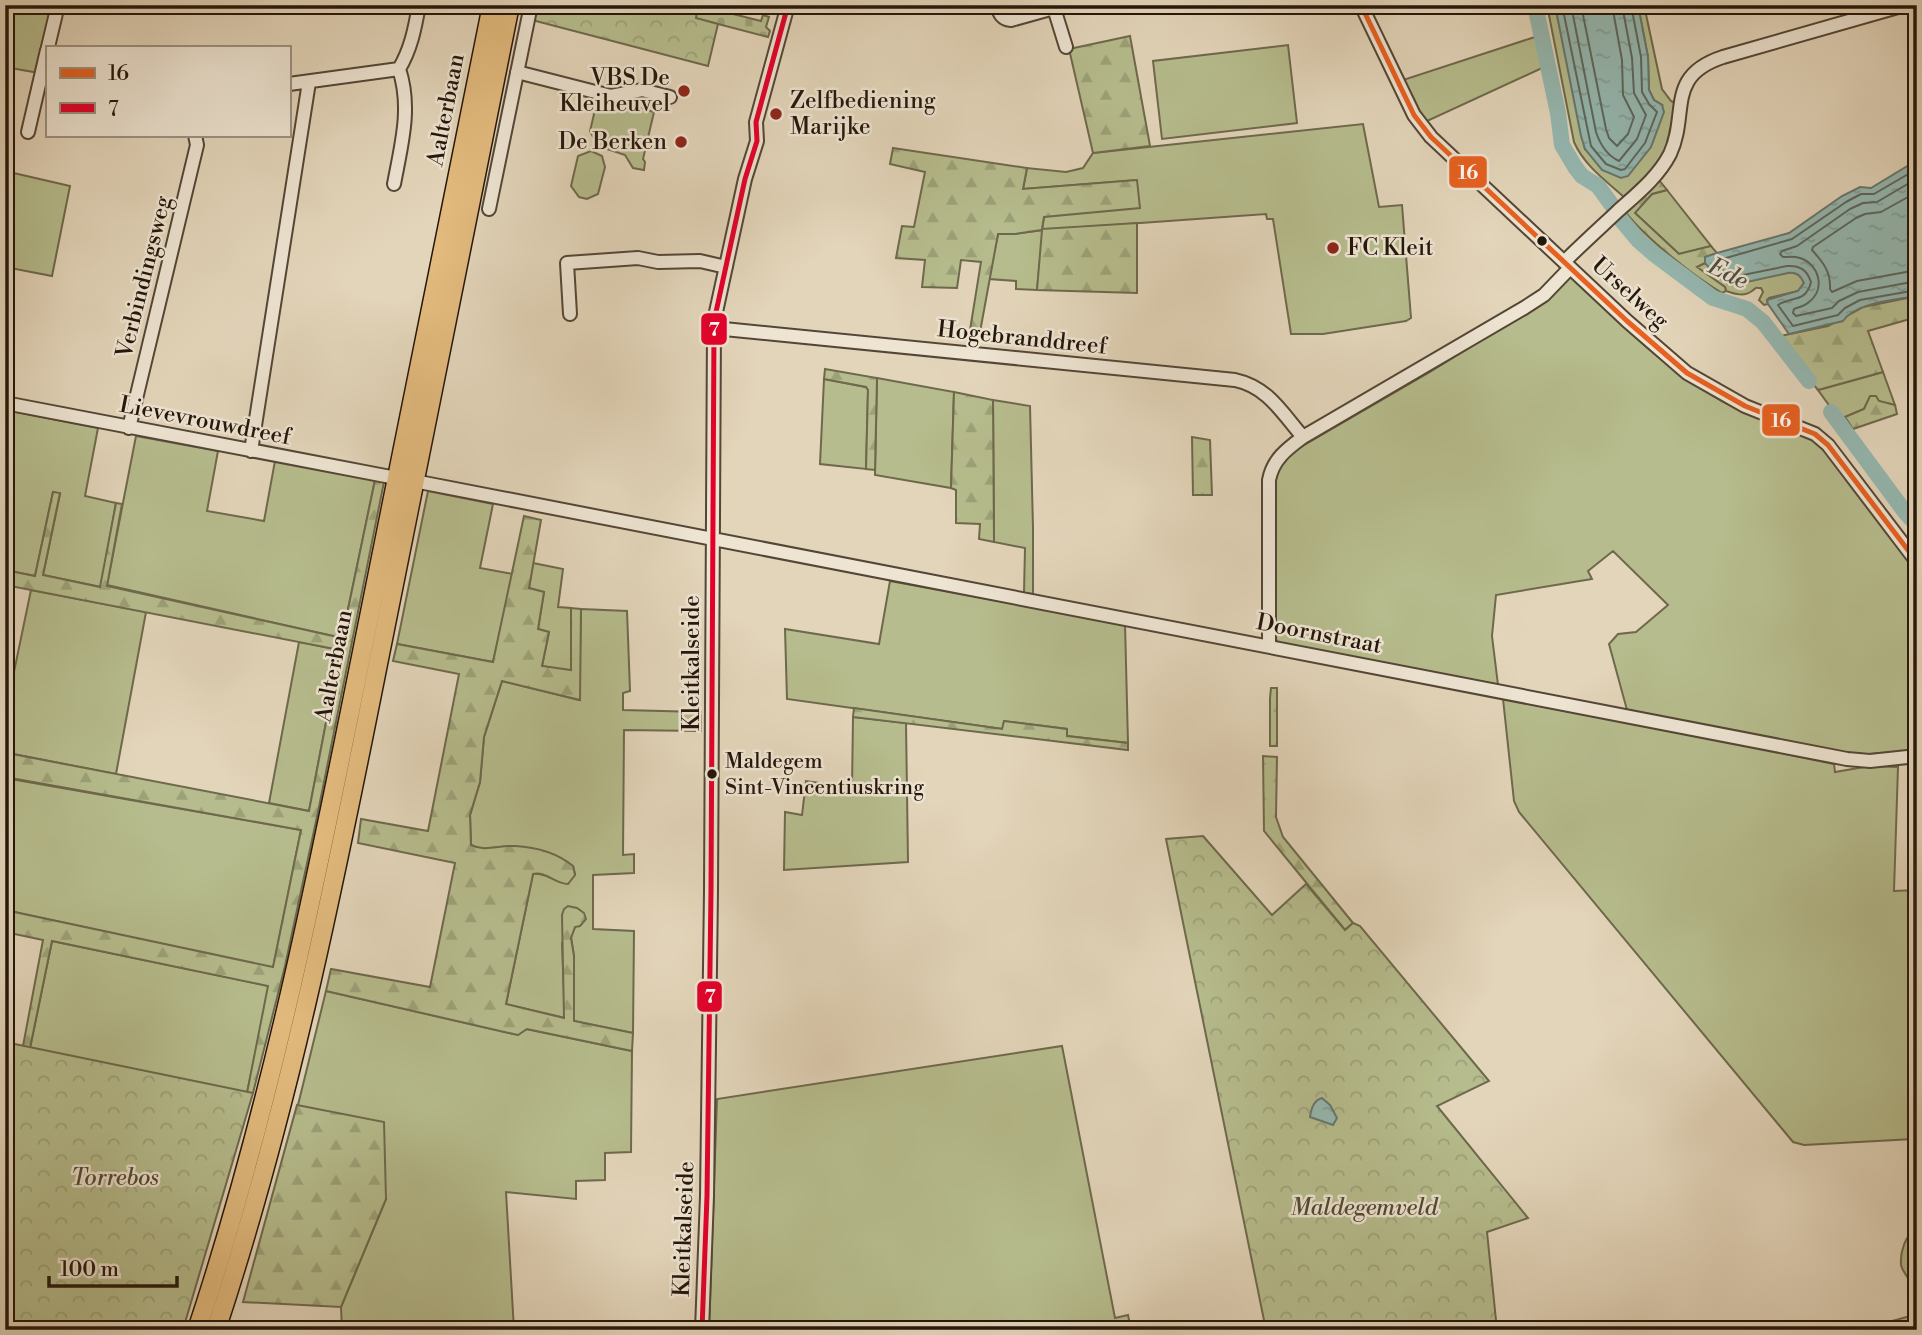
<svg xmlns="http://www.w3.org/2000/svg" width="1922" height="1335" font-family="'Libre Bodoni',serif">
<defs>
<pattern id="forest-firs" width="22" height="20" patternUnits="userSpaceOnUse" patternTransform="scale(1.75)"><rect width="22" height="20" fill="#b6bc8d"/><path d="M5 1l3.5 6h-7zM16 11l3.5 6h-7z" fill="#9ca178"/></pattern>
<pattern id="cemetery-stones" width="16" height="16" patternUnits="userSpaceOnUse" patternTransform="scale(1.75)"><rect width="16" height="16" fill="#b6bc8d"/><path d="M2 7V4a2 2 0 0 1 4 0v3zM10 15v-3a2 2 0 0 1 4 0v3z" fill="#9ca178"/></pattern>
<pattern id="park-crowns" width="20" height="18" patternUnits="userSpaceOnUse" patternTransform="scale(1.75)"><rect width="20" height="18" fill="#b6bc8d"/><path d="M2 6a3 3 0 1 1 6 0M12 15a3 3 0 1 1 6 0" fill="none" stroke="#9ca178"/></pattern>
<pattern id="water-ripples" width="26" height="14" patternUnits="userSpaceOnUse" patternTransform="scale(1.75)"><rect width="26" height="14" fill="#95b8b1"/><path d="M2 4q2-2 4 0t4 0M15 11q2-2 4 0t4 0" fill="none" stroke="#809d97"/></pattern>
</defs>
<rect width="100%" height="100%" fill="#e3d5ba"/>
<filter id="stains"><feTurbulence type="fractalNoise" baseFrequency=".00286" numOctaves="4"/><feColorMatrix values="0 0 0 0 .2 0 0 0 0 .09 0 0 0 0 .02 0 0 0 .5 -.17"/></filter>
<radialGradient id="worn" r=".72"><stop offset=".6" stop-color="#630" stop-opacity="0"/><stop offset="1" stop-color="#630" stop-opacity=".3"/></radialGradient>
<path fill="#b6bc8d" stroke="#6e694c" stroke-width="2" d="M 5,5 L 55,5 L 39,73 L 5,67 Z
M 1529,5 L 1541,5 L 1553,63 L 1425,122 L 1403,80 L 1538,36 Z
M 1547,5 L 1555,5 L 1585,149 L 1662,105 L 1654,100 L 1649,90 L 1648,57 L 1638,5 L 1644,5 L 1662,89 L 1671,101 L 1677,104 L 1668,146 L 1657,165 L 1628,197 L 1624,197 C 1605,180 1584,165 1574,142 Z
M 1288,45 L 1297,123 L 1162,139 L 1153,61 Z
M 598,97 L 654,112 L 643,159 L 645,162 L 644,170 L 633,168 L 625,155 L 598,146 L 590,131 Z
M 1363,124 L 1379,207 L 1402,205 L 1411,318 L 1406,321 L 1323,334 L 1291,334 L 1273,219 L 1267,219 L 1266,214 L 1043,230 L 1037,290 L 1016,289 L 1016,281 L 989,279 L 998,234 L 1015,234 L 1042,230 L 1044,217 L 1137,180 L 1023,189 L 1027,168 L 1066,172 L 1083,168 L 1093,153 Z
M 591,151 L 602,156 L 605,167 L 598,194 L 587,199 L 579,197 L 571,186 L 578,156 Z
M 5,171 L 70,186 L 52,276 L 5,267 Z
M 1667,190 L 1711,246 L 1679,254 L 1634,212 L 1652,194 Z
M 1705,263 L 1728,284 C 1747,286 1783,267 1797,274 C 1802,276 1802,278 1804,283 L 1798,291 L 1769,298 L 1767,300 L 1768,304 L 1764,305 L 1759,300 L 1763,292 L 1761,288 C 1753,288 1759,286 1752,291 C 1744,297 1735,294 1726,291 L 1725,287 L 1696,267 Z
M 1569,275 C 1617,320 1664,369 1722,401 C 1750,416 1782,427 1811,438 L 1831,457 L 1917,572 L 1917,750 L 1858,755 L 1627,710 L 1609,644 L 1618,634 L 1636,632 L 1668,605 L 1613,551 L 1588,571 L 1592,579 L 1496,595 L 1492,636 L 1498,685 L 1283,645 L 1278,642 L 1275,638 L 1274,486 L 1274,478 L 1280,464 L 1294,451 L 1430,372 L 1548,299 Z
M 1883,372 L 1895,405 L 1878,401 L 1867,403 L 1864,409 L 1845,417 L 1853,429 L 1847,430 L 1818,390 Z
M 877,378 L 954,392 L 951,488 L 875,475 Z
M 824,379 L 866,387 L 868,390 L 866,469 L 820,464 Z
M 993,400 L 1030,406 L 1033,528 L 1033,594 L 1024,593 L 1025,548 L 994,542 Z
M 5,410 L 98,428 L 85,496 L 116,503 L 101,587 L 43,575 L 60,494 L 53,492 L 35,576 L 5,570 Z
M 136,436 L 218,451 L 207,511 L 264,521 L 275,461 L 375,480 L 342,638 L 107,585 Z
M 428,491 L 493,504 L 480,568 L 513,574 L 493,662 L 397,644 Z
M 533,563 L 563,569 L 558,607 L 571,608 L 571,671 L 542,666 L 549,632 L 538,629 L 544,592 L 529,588 Z
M 890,581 L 1125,624 L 1128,743 L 1067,736 L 1067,729 L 1004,721 L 1003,729 L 787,699 L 785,629 L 879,644 Z
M 31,590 L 146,612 L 116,774 L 8,753 L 5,765 L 5,715 Z
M 581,609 L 627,611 L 630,691 L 623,693 L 623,710 L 701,712 L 701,731 L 624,730 L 623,855 L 634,854 L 634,873 L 593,875 L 593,929 L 634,931 L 633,1033 L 574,1021 L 574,956 L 571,937 L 575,927 L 584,913 L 562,943 L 565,1018 L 506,1004 L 533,874 C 543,872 556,881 568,883 L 575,874 L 573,866 L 514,846 L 479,849 L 471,845 L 470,815 L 480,782 L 484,737 L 502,681 L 579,700 Z
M 299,642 L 340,650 L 309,811 L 269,803 Z
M 1503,699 L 1747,746 L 1834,764 L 1835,772 L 1870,766 L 1898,767 L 1894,891 L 1917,890 L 1917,1059 L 1909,1060 L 1913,1139 L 1804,1145 L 1793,1142 L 1519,812 L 1514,801 Z
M 853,717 L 906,723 L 908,862 L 784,870 L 785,812 L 802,815 L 806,781 L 852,787 Z
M 5,778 L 301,830 L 273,968 L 5,910 Z
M 52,941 L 269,986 L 247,1093 L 30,1048 Z
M 326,991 L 518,1035 L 526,1029 L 632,1051 L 631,1152 L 605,1153 L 605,1180 L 576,1181 L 576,1199 L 506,1192 L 514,1330 L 342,1330 L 341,1307 L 386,1199 L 298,1105 Z
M 1062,1046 L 1115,1318 L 1128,1315 L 1131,1330 L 845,1330 L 844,1326 L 822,1326 L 821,1330 L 709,1330 L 717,1099 Z"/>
<path fill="url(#forest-firs)" stroke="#6e694c" stroke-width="2" d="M 1130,36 L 1150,146 L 1093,153 L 1069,49 Z
M 893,148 L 1027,168 L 1023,189 L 1137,180 L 1140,208 L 1044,217 L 1042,229 L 1137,223 L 1137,293 L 1037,290 L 1042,230 L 1015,234 L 998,234 L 980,332 L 970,330 L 981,262 L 961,260 L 957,288 L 922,287 L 925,260 L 896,258 L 902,226 L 914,227 L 925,172 L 890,164 Z
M 1659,180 L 1667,190 L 1652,194 L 1635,213 L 1679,254 L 1711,246 L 1717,253 L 1706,257 L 1705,263 L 1697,267 L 1725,287 L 1726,291 L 1722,293 C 1693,276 1647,239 1626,213 Z
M 1917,296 L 1917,317 L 1868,331 L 1883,372 L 1818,390 L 1776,337 L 1828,326 L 1863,307 Z
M 825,369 L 877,378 L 875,470 L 866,469 L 868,390 L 866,387 L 824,379 Z
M 954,392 L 993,400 L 994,542 L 979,539 L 980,524 L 956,523 L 956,490 L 951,488 Z
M 1870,396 L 1876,396 L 1879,401 L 1895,405 L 1897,414 L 1853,429 L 1845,417 L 1864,409 Z
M 1192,437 L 1210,440 L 1212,495 L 1193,495 Z
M 375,480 L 384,482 L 318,812 L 285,966 L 253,1093 L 247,1093 L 268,986 L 52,941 L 30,1048 L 23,1046 L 43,940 L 5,932 L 5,910 L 273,967 L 301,830 L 5,777 L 7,753 L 309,811 L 340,650 L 5,585 L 5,570 L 35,576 L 53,492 L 60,493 L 43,575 L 100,587 L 116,503 L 122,504 L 107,586 L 342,638 Z
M 524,516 L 541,520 L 529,588 L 544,592 L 538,629 L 549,632 L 542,666 L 571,670 L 571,608 L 581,609 L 580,700 L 502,681 L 484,737 L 480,782 L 470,815 L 471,845 C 485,852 499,845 515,846 C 535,847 557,853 573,866 L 575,875 L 568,884 C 555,884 546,871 533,874 L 506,1004 L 564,1018 L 562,915 L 564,909 L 568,906 L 577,908 L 584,913 L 586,919 L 580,926 L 575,927 L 571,938 L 574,956 L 574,1021 L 633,1033 L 632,1051 L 527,1029 L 518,1035 L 326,991 L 331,969 L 430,987 L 455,863 L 358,843 L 361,819 L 428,831 L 459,674 L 393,661 L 397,644 L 493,662 Z
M 1271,688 L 1277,688 L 1277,746 L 1270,746 L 1270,698 Z
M 854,708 L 1002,729 L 1004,721 L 1067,729 L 1067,736 L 1128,743 L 1128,750 L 853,717 Z
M 1263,756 L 1277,757 L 1276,817 L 1283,837 L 1353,923 L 1345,930 L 1264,831 Z
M 297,1105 L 384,1122 L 386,1199 L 341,1307 L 243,1302 Z
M 1917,1228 L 1917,1286 L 1913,1286 C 1910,1280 1902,1271 1901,1265 C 1900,1252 1905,1235 1917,1228 Z
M 1917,1314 L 1917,1330 L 1860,1330 Z"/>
<path fill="url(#cemetery-stones)" stroke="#6e694c" stroke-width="2" d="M 698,5 L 718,5 L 717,10 L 761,21 L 763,15 L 769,17 L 766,27 L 770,31 L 768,37 L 695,18 Z"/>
<path fill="url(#park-crowns)" stroke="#6e694c" stroke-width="2" d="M 534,5 L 698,5 L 696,18 L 718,24 L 708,66 L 532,20 Z
M 1203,836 L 1272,915 L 1306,884 L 1345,930 L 1353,923 L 1360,926 L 1489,1081 L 1437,1106 L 1528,1218 L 1487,1232 L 1497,1330 L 1266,1330 L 1166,839 Z
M 5,1042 L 253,1093 L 184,1326 L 178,1330 L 5,1330 Z"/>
<path fill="url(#water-ripples)" stroke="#68776e" stroke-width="2" d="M 1555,5 L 1638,5 L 1648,57 L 1649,90 L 1654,100 L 1662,105 L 1664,112 L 1651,147 L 1628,176 L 1621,178 L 1602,170 L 1585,149 L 1581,136 Z
M 1909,165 L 1917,166 L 1917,296 C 1895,300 1856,302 1843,321 L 1789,334 L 1768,304 L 1767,300 L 1798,291 L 1804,283 C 1800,275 1797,272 1788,273 L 1733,285 C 1722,283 1712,271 1705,263 L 1705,257 L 1717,253 L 1789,233 L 1842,196 L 1860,187 L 1871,188 Z
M 1322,1098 L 1330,1105 L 1337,1118 L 1333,1125 L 1310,1117 C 1311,1109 1314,1100 1322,1098 Z"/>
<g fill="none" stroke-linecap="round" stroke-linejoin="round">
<path stroke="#5d675e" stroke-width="2" d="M 1562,5 L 1591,146 L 1606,164 L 1621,170 L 1625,169 L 1645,143 L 1657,112 L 1649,104 L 1642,92 L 1641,57 L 1631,5
M 1571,5 L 1596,132 C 1600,144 1606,155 1619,161 L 1637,139 L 1646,115 L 1634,93 L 1632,58 L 1622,5
M 1581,5 L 1606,129 L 1609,138 L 1617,146 L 1628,134 L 1634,117 L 1623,95 L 1622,60 L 1612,5
M 1917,173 L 1910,173 L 1874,194 L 1861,194 L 1846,202 L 1792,239 L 1719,260 L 1716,263 L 1725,273 L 1733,277 L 1787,266 C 1800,265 1807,270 1811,282 C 1806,303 1792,296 1778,305 L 1793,326 L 1838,315 L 1845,308 L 1860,300 L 1917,290
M 1917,182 L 1911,182 L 1877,202 L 1863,203 L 1850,209 L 1797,246 L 1782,251 L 1780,254 L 1783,257 C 1788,257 1794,256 1800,258 C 1819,264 1826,289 1809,302 C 1805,306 1799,307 1794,309 L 1793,313 L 1796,316 L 1832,308 L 1839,301 L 1858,292 L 1917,281
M 1917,192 L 1881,212 L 1865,214 L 1856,218 L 1813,247 L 1812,250 C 1823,262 1831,272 1830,289 L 1832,292 L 1857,281 L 1917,270"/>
<path stroke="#95b8b1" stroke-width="16" d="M 1535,5 L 1558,113 L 1562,145 L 1575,167 L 1582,176 L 1598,186 L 1614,208
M 1618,216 L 1639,241 L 1654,254 L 1713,298 L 1747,309 L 1763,322 L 1809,381
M 1831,412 L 1905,512 L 1917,525"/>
<g stroke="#544636" stroke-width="16">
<path id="minor" d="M 997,5 C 999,14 1002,19 1011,20 L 1054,8
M 1053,5 L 1066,47
M 1361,5 L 1414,115 L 1431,137 L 1627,321 L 1687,373 L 1745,406 L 1815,434 L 1828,445 L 1917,562
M 48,47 L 58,5
M 517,72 L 611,96 L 642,90 L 670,97
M 289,84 L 399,69
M 28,132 L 47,50
M 394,184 C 401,146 412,108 399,69 C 411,49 415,28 419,5
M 489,209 L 531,5
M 1564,262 C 1582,244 1601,227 1619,210 C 1638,193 1658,177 1670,154 C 1689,113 1665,76 1723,57 L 1905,5
M 570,314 L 567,263 L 638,258 L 658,262 L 700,261 L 726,267
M 714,328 L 1235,380 C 1268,387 1282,413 1303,437
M 5,403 L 396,478
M 129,428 L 197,145 L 195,135
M 251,451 L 309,82
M 414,481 L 1847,759 L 1870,761 L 1917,756
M 1269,646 L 1269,480 C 1273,459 1287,449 1303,437 L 1524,308 L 1544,295 L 1570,268
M 702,1330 L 707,1196 L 711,891 L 714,328 L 716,312 L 745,179 L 757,141 L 756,122 L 788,5"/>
</g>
<g stroke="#25160a" stroke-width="21">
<path id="highway" d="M 197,1330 C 271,1107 317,877 363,647 C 405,433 448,219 492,5
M 216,1330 C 287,1115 332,895 376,674 C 420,451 464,228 510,5"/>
</g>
<use href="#minor" stroke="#ede4d2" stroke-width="12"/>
<use href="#highway" stroke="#e2ba7d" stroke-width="18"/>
<g stroke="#ede4d2" stroke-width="10">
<path id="bus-1" d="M 1361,5 L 1414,115 L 1431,137 L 1627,321 L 1687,373 L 1745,406 L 1815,434 L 1828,445 L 1917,562"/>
</g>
<g stroke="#ede4d2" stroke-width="10">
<path id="bus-2" d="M 702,1330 L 707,1196 L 711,891 L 714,328 L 716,312 L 745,179 L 757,141 L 756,122 L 788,5"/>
</g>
<use href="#bus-1" stroke="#e86121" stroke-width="5"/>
<use href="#bus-2" stroke="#e4002b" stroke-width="5"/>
</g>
<g fill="#8f2418" stroke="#ede4d2" stroke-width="2.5">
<circle cx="684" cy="91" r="7"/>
<circle cx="776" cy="114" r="7"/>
<circle cx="681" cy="142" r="7"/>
<circle cx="1333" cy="248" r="7"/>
</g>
<g fill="#25160a" stroke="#ede4d2" stroke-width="2.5">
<circle cx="1542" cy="241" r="6"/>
<circle cx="712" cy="774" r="6"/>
</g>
<g text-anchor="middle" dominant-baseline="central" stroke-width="5" stroke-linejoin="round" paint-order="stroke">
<g font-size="21" fill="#25160a" stroke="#ede4d2" text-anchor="start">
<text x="725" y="762">Maldegem<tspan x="725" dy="26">Sint-Vincentiuskring</tspan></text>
</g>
<g font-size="23" fill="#25160a" stroke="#ede4d2" text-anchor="end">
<text x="670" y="78">VBS De<tspan x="670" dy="26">Kleiheuvel</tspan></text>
<text x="790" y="101" text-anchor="start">Zelfbediening<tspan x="790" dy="26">Marijke</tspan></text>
<text x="667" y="142">De Berken</text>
<text x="1347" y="248" text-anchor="start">FC Kleit</text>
</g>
<g font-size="23" fill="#25160a" stroke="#ede4d2">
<text transform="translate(446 110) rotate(-79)">Aalterbaan</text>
<text transform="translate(144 277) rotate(-76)">Verbindingsweg</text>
<text transform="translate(1630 293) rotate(42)">Urselweg</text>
<text transform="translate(1022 338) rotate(6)">Hogebranddreef</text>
<text transform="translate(205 421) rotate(11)">Lievevrouwdreef</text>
<text transform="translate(1319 634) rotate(11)">Doornstraat</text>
<text transform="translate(692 663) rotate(-90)">Kleitkalseide</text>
<text transform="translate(334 666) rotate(-79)">Aalterbaan</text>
<text transform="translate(684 1229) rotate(-88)">Kleitkalseide</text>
</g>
<g font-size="23" font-style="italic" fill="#504831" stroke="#ede4d2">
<text x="115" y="1178">Torrebos</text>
<text x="1364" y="1208">Maldegemveld</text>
</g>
<g font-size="24" font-style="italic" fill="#4c4f44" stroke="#ede4d2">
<text transform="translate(1728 274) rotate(26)">Ede</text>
</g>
</g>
<g stroke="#ede4d2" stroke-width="2.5">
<rect x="1448" y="155" width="40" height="34" rx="7" fill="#e86121"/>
<rect x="700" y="312" width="28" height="34" rx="7" fill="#e4002b"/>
<rect x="1761" y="403" width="40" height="34" rx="7" fill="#e86121"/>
<rect x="696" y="980" width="27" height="33" rx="7" fill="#e4002b"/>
</g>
<g font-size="19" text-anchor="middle" font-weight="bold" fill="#fff">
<text x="1468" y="179">16</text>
<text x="714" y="336">7</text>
<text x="1781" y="427">16</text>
<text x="710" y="1003">7</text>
</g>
<rect width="1922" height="1335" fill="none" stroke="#e3d5ba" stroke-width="28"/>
<rect x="7" y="7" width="1908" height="1321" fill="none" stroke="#25160a" stroke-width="3.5"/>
<rect x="14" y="14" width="1894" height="1307" fill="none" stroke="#25160a" stroke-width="2"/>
<rect x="46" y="46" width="245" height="91" fill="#ede4d2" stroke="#9d9282" stroke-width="2"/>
<rect x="60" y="68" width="35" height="10" fill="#e86121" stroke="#9d9282" stroke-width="2"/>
<text x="108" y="80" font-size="21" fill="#25160a">16</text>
<rect x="60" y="103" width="35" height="10" fill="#e4002b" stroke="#9d9282" stroke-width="2"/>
<text x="108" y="116" font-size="21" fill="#25160a">7</text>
<path d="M49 1276v10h128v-10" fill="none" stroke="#25160a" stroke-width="3.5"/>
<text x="60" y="1276" font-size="21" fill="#25160a" stroke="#ede4d2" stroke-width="5" paint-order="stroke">100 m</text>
<rect width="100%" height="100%" filter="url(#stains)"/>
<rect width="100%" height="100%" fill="url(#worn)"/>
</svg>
